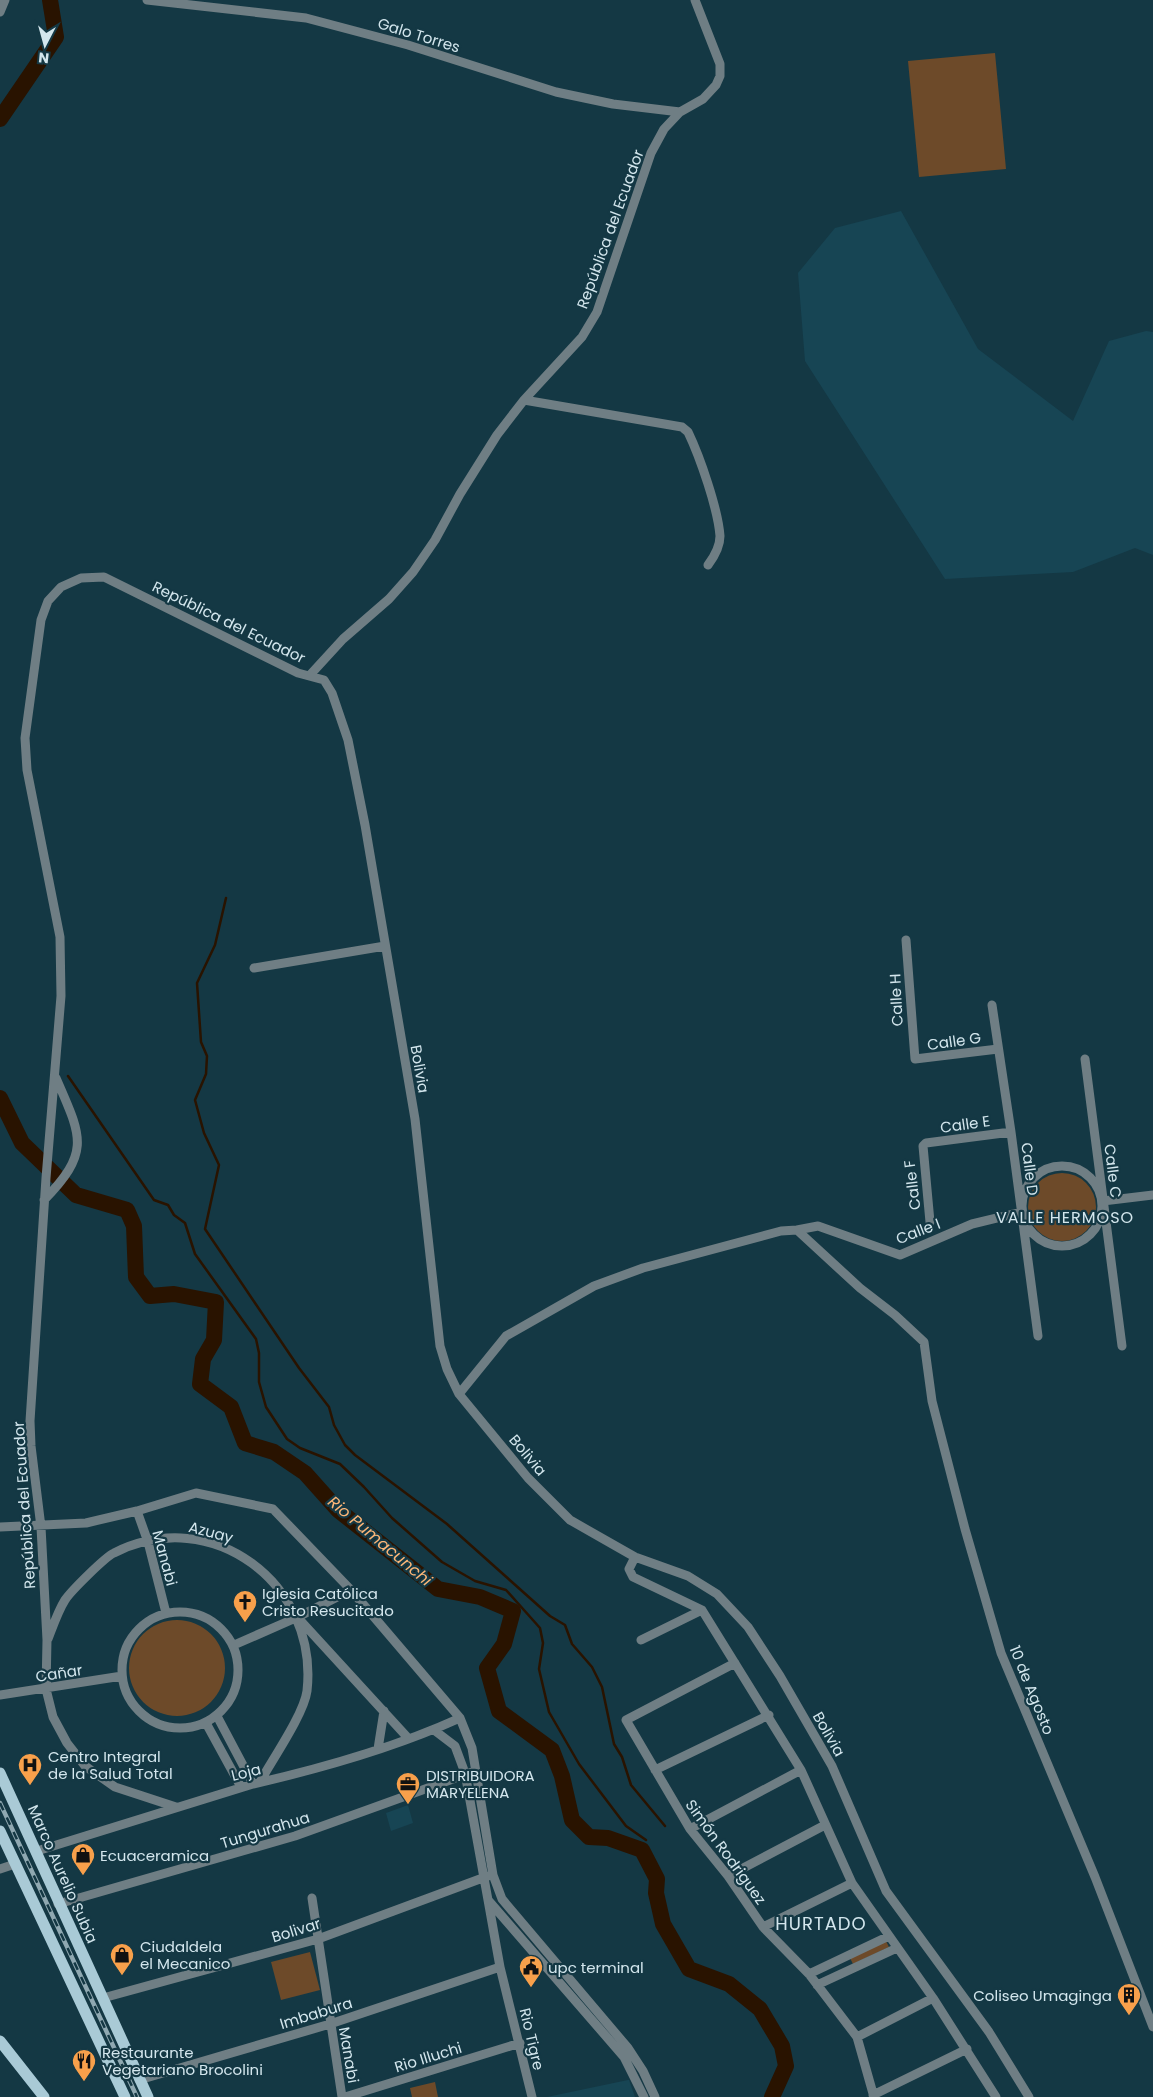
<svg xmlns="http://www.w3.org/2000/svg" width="1153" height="2097" font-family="Poppins,sans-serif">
<rect width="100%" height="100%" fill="#143844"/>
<path fill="#174554" d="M 901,211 L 978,349 L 1073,421 L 1109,341 L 1146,331 L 1153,332 L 1153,555 L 1135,548 L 1073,572 L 945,579 L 805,361 L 798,273 L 835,228 Z
M 408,1805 L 413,1823 L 391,1831 L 386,1813 Z
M 629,2080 L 635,2097 L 547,2097 L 628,2080 Z"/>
<path fill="#6d4a29" d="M 995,53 L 1006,169 L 919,177 L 908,61 Z
M1028 1207a34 34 0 1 1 68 0a34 34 0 1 1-68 0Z
M129 1668a48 48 0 1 1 96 0a48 48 0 1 1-96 0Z
M 886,1941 L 889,1947 L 853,1964 L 850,1958 Z
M 310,1952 L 320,1990 L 281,2000 L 271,1962 Z
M 435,2082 L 438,2097 L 412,2097 L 410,2088 Z"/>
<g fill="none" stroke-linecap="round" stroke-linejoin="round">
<path stroke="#291300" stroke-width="2.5" d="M 226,898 L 215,945 L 197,983 L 201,1042 L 207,1056 L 206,1074 L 195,1100 L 204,1133 L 219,1165 L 205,1229 L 299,1368 L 329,1407 L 334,1425 L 345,1445 L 355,1455 L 447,1524 L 550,1616 L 565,1625 L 572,1644 L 592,1667 L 602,1687 L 614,1744 L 622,1757 L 631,1785 L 665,1826
M 68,1076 L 154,1200 L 168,1205 L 174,1215 L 185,1223 L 195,1254 L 256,1339 L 259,1353 L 259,1382 L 266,1407 L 287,1439 L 300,1448 L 340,1464 L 364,1487 L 392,1518 L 442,1562 L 475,1581 L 506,1590 L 540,1628 L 543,1643 L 539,1669 L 549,1712 L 579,1764 L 626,1826 L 646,1840"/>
<path stroke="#291300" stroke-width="16" d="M 0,119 L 56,37 L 50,0
M 0,1098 L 22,1143 L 76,1195 L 127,1210 L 134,1226 L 136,1277 L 150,1296 L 174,1294 L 216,1302 L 214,1340 L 203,1359 L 200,1384 L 231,1407 L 245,1443 L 274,1452 L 305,1473 L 338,1510 L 438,1589 L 480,1597 L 513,1611 L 504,1644 L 487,1668 L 499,1711 L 552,1750 L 562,1776 L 572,1820 L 589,1837 L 608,1838 L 642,1850 L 657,1879 L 656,1893 L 663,1924 L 689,1969 L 729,1984 L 760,2009 L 782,2046 L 786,2066 L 772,2097"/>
<path stroke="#6f7e84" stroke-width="9" d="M 147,0 L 306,18 L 408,45 L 556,92 L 613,104 L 680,112
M 0,12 L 5,0
M 524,400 L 682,427 L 688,432 C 700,457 718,509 720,536 C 720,547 714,557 708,565
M 310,675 L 343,639 L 389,599 L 413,572 L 435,540 L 460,494 L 497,435 L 524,400 L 582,337 L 597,312 L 651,153 L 664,129 L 680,112 L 703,99 L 716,85 L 720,76 L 720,64 L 695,0
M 906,940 L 915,1059 L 998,1049
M 254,968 L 385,946
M 992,1005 L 1011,1132 L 1038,1336
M 1085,1059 L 1122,1346
M1022 1206a40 40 0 1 1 80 0a40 40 0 1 1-80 0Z
M 44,1200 C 92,1151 81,1136 56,1078
M 1103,1201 L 1153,1195
M 930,1222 L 923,1146 L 926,1143 L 1011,1132
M 797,1230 L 818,1226 L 900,1255 L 972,1224 L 1022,1212
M 459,1394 L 506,1336 L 594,1286 L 643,1268 L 781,1231 L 797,1230 L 860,1288 L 895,1315 L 924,1342 L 932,1401 L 965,1529 L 1001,1653 L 1095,1877 L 1153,2027
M 137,1511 L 148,1542 L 166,1613
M 0,1527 L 86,1523 L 137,1511 L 196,1493 L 273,1509 L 351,1590 L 460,1718 L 472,1748 L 493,1875 L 502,1899 L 628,2048 L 643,2071 L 655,2097
M 635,1557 L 629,1569 L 633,1577 L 702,1610 L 801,1770 L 852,1883 L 933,1998 L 996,2097
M122 1670a58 58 0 1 1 116 0a58 58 0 1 1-116 0Z
M 299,1619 L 408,1738
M 48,1639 C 53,1626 58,1611 65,1600 C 71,1591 105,1557 114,1553 C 212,1503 319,1584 307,1691 C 304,1714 272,1760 260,1782
M 641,1640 L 702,1610
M 234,1645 L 298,1617 L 351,1590
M 735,1663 L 626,1720 L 690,1829 L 728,1876 L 763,1927 L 809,1974 L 857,2037 L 874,2097
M 0,1695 L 122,1676
M 217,1716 L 253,1784
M 206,1723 L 241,1787
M 434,1730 L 455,1746 L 465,1773 L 488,1900 L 624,2057 L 644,2097
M 378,1749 L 384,1711
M 655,1770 L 769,1715
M 176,1807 L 115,1787 L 85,1766 L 67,1743 L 53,1717 L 46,1689 L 47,1640 L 41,1527 L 31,1446 L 30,1421 L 46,1178 L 61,996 L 60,937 L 27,770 L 25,738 L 41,620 L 48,601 L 61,587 L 81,578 L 104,577 L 298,673 L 324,680 L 332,693 L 348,740 L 365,825 L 415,1119 L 440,1346 L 447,1369 L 459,1394 L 528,1478 L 570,1520 L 635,1557 L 688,1576 L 717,1594 L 748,1627 L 780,1676 L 832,1766 L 886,1891 L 989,2032 L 1029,2097
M 690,1829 L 801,1770
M 37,1851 L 253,1784 C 323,1768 394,1748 460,1718
M 0,1869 L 15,1864
M 728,1876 L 825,1825
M 312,1898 L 342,2097
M 488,1900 L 500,1967 L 532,2097
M 58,1904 L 295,1836 L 475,1771
M 763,1927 L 852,1883
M 809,1974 L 889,1936
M 817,1985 L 897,1948
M 103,1998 L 318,1939 L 488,1876
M 857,2037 L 933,1998
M 139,2080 L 330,2024 L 500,1967
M 873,2095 L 967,2049
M 345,2097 L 520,2043"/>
<path stroke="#a9cad6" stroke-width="11" d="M 0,1773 L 148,2097
M 0,1831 L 125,2097
M 0,2041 L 44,2097"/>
<g stroke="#8fa8b1" stroke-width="4.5">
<path id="rail" d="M 0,1803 L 137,2097"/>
</g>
<use href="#rail" stroke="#143844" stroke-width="2.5" stroke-dasharray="8" stroke-linecap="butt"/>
</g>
<defs>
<g id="church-pin" transform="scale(1.25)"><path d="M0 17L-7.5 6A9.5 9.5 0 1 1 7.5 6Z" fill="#f8a04b" stroke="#143844"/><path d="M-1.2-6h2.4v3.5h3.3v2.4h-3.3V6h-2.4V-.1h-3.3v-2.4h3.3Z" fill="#111"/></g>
<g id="hospital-pin" transform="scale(1.25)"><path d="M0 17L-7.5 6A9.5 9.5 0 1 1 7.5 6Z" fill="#f8a04b" stroke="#143844"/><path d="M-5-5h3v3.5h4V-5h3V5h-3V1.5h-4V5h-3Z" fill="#111"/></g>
<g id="office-pin" transform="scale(1.25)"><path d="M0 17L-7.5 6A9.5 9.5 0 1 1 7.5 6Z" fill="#f8a04b" stroke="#143844"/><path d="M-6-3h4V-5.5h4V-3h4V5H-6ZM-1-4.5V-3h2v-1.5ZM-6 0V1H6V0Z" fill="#111"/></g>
<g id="shop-pin" transform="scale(1.25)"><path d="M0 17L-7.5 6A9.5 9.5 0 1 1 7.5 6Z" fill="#f8a04b" stroke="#143844"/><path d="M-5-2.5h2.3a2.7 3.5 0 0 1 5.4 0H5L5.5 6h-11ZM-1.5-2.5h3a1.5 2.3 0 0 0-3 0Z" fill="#111"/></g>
<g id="civic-pin" transform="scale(1.25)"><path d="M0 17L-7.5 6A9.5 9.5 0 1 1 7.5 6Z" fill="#f8a04b" stroke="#143844"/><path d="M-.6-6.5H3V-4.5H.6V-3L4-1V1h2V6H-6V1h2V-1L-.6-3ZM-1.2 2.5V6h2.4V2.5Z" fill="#111"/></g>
<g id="building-pin" transform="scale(1.25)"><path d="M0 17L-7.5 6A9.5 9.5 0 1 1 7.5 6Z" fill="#f8a04b" stroke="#143844"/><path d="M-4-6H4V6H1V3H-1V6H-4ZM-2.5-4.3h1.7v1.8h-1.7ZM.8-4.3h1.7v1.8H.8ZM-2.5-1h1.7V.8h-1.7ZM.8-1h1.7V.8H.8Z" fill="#111"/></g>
<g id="restaurant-pin" transform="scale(1.25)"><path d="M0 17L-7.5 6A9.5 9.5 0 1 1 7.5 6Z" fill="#f8a04b" stroke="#143844"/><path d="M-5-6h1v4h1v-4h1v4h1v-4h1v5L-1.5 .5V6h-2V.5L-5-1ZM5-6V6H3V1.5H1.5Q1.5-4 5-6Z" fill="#111"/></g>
</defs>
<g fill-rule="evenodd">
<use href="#church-pin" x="245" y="1602"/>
<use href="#hospital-pin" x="30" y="1765"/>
<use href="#office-pin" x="408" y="1784"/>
<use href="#shop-pin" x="83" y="1855"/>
<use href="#shop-pin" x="122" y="1955"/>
<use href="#civic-pin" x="531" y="1967"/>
<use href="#building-pin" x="1129" y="1995"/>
<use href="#restaurant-pin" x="84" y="2061"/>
</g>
<g text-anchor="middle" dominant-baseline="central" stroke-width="4.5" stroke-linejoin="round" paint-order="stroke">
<g font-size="15" fill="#d3e6ed" stroke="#143844">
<text transform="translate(419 35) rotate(17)">Galo Torres</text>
<text transform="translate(610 229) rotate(-70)">República del Ecuador</text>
<text transform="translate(229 622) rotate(26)">República del Ecuador</text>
<text transform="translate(896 1000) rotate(-93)">Calle H</text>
<text transform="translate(954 1041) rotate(-8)">Calle G</text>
<text transform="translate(420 1069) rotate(80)">Bolivia</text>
<text transform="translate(965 1124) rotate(-8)">Calle E</text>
<text transform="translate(1030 1169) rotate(83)">Calle D</text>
<text transform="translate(1113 1171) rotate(83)">Calle C</text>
<text transform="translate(912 1185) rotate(-97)">Calle F</text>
<text transform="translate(918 1231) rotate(-21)">Calle I</text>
<text transform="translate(528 1455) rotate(50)">Bolivia</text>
<text transform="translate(24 1505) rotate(-94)">República del Ecuador</text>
<text transform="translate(211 1532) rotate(15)">Azuay</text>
<text transform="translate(165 1558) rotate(75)">Manabi</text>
<text transform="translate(59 1673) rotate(-9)">Cañar</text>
<text transform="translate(1032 1690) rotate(68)">10 de Agosto</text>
<text transform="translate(829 1734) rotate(60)">Bolivia</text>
<text transform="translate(246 1772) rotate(-14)">Loja</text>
<text transform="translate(265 1830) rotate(-17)">Tungurahua</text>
<text transform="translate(726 1852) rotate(54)">Simón Rodriguez</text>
<text transform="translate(63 1874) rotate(66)">Marco Aurelio Subia</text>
<text transform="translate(296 1930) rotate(-17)">Bolivar</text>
<text transform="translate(316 2013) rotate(-17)">Imbabura</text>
<text transform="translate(532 2039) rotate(77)">Rio Tigre</text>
<text transform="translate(349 2055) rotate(80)">Manabi</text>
<text transform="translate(428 2057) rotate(-17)">Rio Illuchi</text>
</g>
<g font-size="15" fill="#d3e6ed" stroke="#143844" text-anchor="start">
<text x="262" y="1593">Iglesia Católica<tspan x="262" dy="17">Cristo Resucitado</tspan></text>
<text x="48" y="1756">Centro Integral<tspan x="48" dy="17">de la Salud Total</tspan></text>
<text x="426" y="1775">DISTRIBUIDORA<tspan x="426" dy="17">MARYELENA</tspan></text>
<text x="100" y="1855">Ecuaceramica</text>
<text x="140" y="1946">Ciudaldela<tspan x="140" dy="17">el Mecanico</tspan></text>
<text x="548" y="1967">upc terminal</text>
<text x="1112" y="1995" text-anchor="end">Coliseo Umaginga</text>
<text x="102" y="2052">Restaurante<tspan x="102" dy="17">Vegetariano Brocolini</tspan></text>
</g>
<g font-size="16" letter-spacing="1" fill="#d3e6ed" stroke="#143844">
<text x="1065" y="1217">VALLE HERMOSO</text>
</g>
<g font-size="16" font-style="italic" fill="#fbb678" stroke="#143844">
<text transform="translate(380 1541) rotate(40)">Rio Pumacunchi</text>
</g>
<g font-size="18" letter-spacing="1" fill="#d3e6ed" stroke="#143844">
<text x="821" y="1923">HURTADO</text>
</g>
</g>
<g transform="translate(45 45) rotate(186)" stroke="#143844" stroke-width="4" paint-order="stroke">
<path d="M0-4L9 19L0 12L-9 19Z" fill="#d3e6ed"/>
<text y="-8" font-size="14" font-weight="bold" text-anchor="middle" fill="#d3e6ed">N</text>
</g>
</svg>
